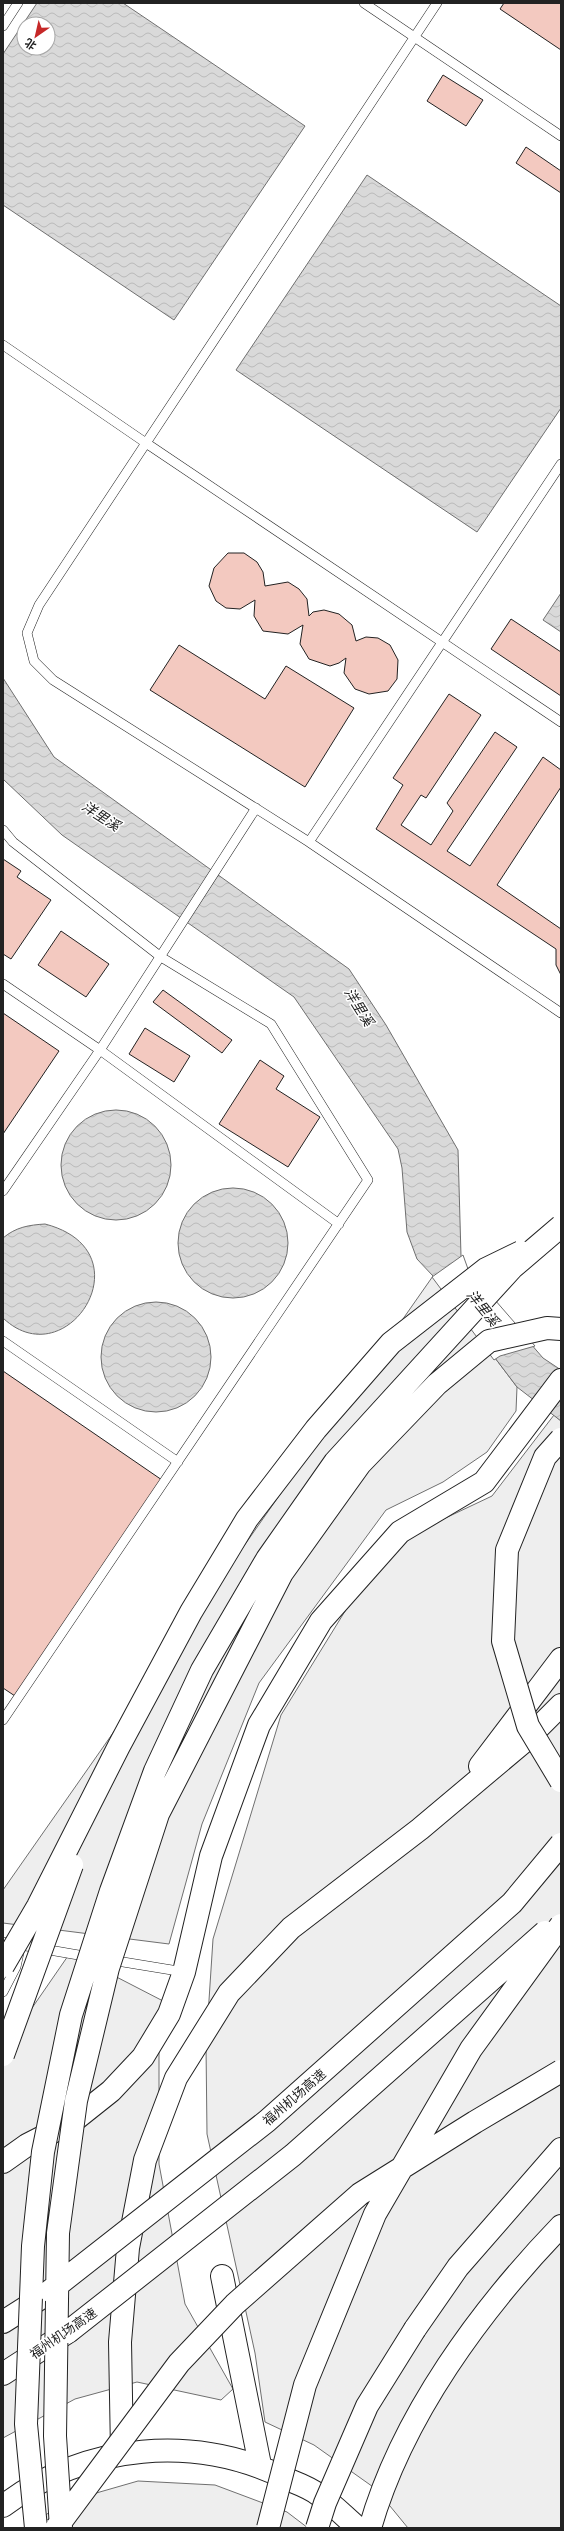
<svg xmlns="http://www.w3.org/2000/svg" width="564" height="2531" font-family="Cabin,'Noto Sans SC',sans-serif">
<defs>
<pattern id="water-waves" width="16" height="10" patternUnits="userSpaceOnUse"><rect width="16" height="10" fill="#d9d9d9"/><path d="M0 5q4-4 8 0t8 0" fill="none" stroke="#bababa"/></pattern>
</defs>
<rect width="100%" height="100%" fill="#fff"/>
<path fill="#eee" stroke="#6f6f6f" d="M 433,1276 L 517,1387 L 516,1411 L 487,1452 L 443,1482 L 386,1510 L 259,1683 L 202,1824 L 169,1944 L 3,1923 L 3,1890 Z
M 554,1415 L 561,1421 L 561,2528 L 408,2528 L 376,2489 L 314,2445 L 265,2422 L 255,2353 L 207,2134 L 206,2046 L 213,1939 L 281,1715 L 363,1582 L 418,1531 L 492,1496 Z
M 70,1953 L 165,2002 L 159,2024 L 159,2164 L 185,2304 L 233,2389 L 221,2400 L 137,2382 L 75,2399 L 3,2438 L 3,2050 Z
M 138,2481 L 215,2485 L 287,2512 L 308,2528 L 26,2528 L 65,2502 Z"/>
<path fill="url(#water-waves)" stroke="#6f6f6f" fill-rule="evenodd" d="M 37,3 L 123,3 L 305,126 L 174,320 L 3,205 L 3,54 ZM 24,24 L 48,24 L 48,48 L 24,48 Z
M 367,175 L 561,306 L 561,408 L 477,532 L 236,370 Z
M 561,593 L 561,632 L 543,620 Z
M 3,678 L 54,757 L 349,969 L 386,1025 L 458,1150 L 461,1256 L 467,1270 L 543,1358 L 561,1370 L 561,1421 L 517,1387 L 433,1276 L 417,1259 L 407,1232 L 402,1168 L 398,1149 L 294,997 L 62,835 L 3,779 Z
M61 1165a55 55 0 1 1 110 0a55 55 0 1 1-110 0Z
M178 1243a55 55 0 1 1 110 0a55 55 0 1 1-110 0Z
M 45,1224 C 149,1251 67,1379 3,1318 L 3,1238 C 16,1227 29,1225 45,1224 Z
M101 1357a55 55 0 1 1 110 0a55 55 0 1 1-110 0Z"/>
<path fill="#fff" stroke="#6f6f6f" d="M 463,1255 L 468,1269 L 535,1346 L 500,1356 L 494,1360 L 432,1277 Z"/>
<path fill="#f3c9c0" stroke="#222" d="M 504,3 L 561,3 L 561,50 L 500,9 Z
M 443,75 L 483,100 L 466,126 L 427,101 Z
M 526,147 L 561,171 L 561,193 L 516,163 Z
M 228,553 L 244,553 L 257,562 L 263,572 L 265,586 L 288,582 L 299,589 L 307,599 L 309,616 L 313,612 L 324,610 L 339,614 L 352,625 L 356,641 L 366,637 L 378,638 L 390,645 L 398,660 L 397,679 L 388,691 L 369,694 L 355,689 L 344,673 L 346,658 L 339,663 L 330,666 L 309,659 L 300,644 L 303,625 L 288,634 L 263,631 L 254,616 L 255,600 L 240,609 L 226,608 L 216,601 L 209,586 L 214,568 Z
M 511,619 L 561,652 L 561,696 L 491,649 Z
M 179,645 L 265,699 L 286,666 L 354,708 L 305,787 L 150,690 Z
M 449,694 L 481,715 L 426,798 L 421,795 L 401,825 L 431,845 L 453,811 L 447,803 L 495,732 L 517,747 L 447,851 L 470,866 L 543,757 L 561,770 L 561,787 L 497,885 L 561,929 L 561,975 L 556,965 L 556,949 L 376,829 L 403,785 L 393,778 Z
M 3,859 L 21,871 L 17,877 L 51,900 L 11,959 L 3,954 Z
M 61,931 L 109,964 L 86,997 L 38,965 Z
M 163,990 L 232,1040 L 222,1053 L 153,1002 Z
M 3,1013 L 59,1051 L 3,1134 Z
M 145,1028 L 190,1056 L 174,1082 L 129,1054 Z
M 260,1060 L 284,1076 L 276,1089 L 320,1117 L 288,1167 L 219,1124 Z
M 3,1371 L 162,1480 L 15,1696 L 3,1688 Z"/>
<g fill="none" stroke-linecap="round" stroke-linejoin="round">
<g stroke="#222" stroke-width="10">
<path id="lane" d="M 364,3 L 561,136
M 437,3 L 146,443 L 561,722
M 3,26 L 18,3
M 3,345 L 146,443 L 39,605 L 27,633 L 34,661 L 53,680 L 309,842 L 561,1013
M 3,830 L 13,842 L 161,957 L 271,1024 L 368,1180 L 3,1720
M 309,842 L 561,464
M 3,984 L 100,1050 L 339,1224
M 3,1191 L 100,1050 L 256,808
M 3,1341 L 178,1462
M 3,1942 L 90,1957
M 111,1960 L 184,1972
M 3,1992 L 16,1967 L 19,1953"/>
</g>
<g stroke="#222" stroke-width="24">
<path id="secondary" d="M 3,2162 L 27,2145 L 72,2122 L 111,2091 L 143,2057 L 169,2014 L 184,1972 L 211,1856 L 259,1725 L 321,1621 L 400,1532 L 484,1482 L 561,1380
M 222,2276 L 260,2465
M 3,2506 C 86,2443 196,2433 289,2480 C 299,2484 310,2488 319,2495 C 333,2504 345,2517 358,2528"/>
</g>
<g stroke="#222" stroke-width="24">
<path id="highway" d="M 480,1766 L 561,1659
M 3,2322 L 44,2296
M 415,2329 L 458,2267 L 561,2149
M 3,2374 L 68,2332
M 122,2451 L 120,2342 L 128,2248 L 145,2160 L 176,2078 L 229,1993 L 291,1928 L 420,1829 L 527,1739 L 561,1705
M 370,2528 C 402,2416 481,2309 561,2226"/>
</g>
<use href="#lane" stroke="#fff" stroke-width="9"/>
<use href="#secondary" stroke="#fff" stroke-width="22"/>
<use href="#highway" stroke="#fff" stroke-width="22"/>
<g stroke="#222" stroke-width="24" stroke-linecap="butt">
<path id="highway-bridge" d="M 561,1439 L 545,1457 L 507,1550 L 503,1641 L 528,1726 L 561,1781
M 3,1966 L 38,1906 L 119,1746 L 191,1612 L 247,1519 L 316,1429 L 391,1343 L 486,1269 L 521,1252
M 3,2055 L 72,1865
M 50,2291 L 267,2121 L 512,1903 L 561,1844
M 68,2332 L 293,2155 L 545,1932
M 57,2527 L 179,2363 L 235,2304 L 360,2194 L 475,2122 L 561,2071
M 36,2528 L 26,2424 L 33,2246 L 43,2152 L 71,2015 L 111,1891 L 155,1771 L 202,1670 L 267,1559 L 335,1462 L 512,1268 L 561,1226
M 61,2528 L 55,2436 L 58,2233 L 76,2101 L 108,1968 L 158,1814 L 282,1573 L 360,1464 L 437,1384 L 489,1341 L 547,1328 L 561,1329
M 268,2528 L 305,2385 L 375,2214 L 471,2049 L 561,1925
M 317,2528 L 325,2503 L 367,2406 L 415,2329"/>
</g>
<use href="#highway-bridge" stroke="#fff" stroke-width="22"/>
</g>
<g text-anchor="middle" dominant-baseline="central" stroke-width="3" stroke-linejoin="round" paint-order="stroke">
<g font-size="13" fill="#222" stroke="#fff">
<text transform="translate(294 2097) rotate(-41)">福州机场高速</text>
<text transform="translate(63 2333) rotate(-35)">福州机场高速</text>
</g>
<g font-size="14" font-style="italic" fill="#222" stroke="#fff">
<text transform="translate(101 816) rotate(33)">洋里溪</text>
<text transform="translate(359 1007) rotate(58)">洋里溪</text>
<text transform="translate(483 1308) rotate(51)">洋里溪</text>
</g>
</g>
<rect width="564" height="2531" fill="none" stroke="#222222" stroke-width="8"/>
<g transform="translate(36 36) rotate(214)"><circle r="19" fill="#ffffff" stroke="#a7a7a7"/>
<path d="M0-3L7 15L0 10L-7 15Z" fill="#c62828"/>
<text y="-6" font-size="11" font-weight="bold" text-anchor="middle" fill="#222222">北</text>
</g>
</svg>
